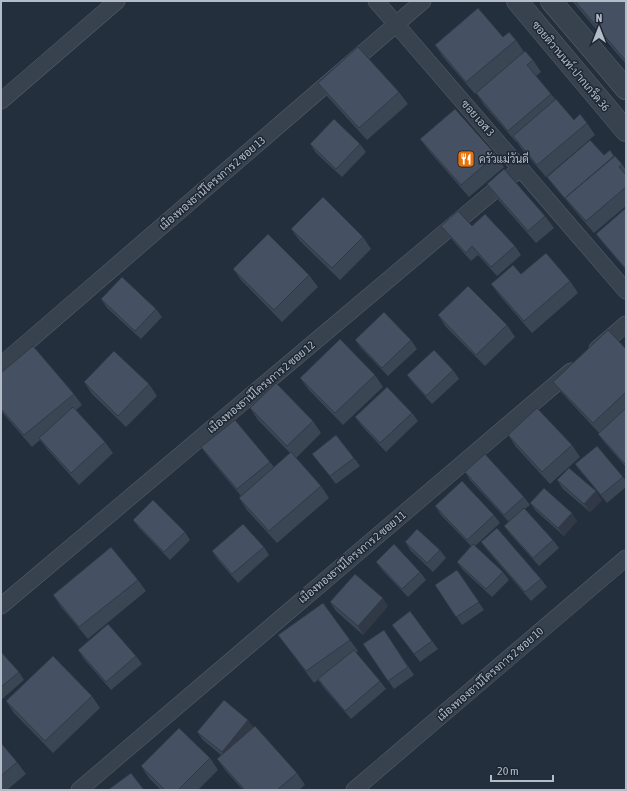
<svg xmlns="http://www.w3.org/2000/svg" width="627" height="791" font-family="'Asap Condensed',Sarabun,sans-serif">
<rect width="100%" height="100%" fill="#242f3e"/>
<g fill="none" stroke-linecap="round" stroke-linejoin="round">
<g stroke="#565f6c" stroke-width="17">
<path id="minor" d="M 376,1 L 626,291
M 1,101 L 117,1
M 597,349 L 626,324
M 1,365 L 423,1
M 1,606 L 521,168
M 79,790 L 571,371
M 354,790 L 626,558"/>
</g>
<g stroke="#565f6c" stroke-width="22">
<path id="tertiary" d="M 517,1 L 626,131
M 551,1 L 626,89"/>
</g>
<use href="#minor" stroke="#38414e" stroke-width="16"/>
<use href="#tertiary" stroke="#38414e" stroke-width="21"/>
</g>
<path fill="#3b4654" d="M 572,1 L 626,1 L 626,64 Z
M 503,37 L 516,40 L 524,52 L 475,94 L 443,57 L 435,45 Z
M 533,60 L 541,72 L 536,76 L 556,100 L 574,120 L 587,123 L 595,135 L 546,177 L 521,148 L 517,142 L 516,142 L 484,105 L 476,93 Z
M 318,83 L 399,92 L 408,104 L 367,140 L 326,95 Z
M 420,139 L 496,155 L 504,167 L 469,197 L 429,151 Z
M 310,144 L 360,144 L 366,152 L 342,177 L 316,153 Z
M 604,155 L 622,164 L 626,170 L 626,206 L 594,233 L 553,185 L 547,177 Z
M 487,184 L 545,216 L 554,228 L 536,243 L 495,196 Z
M 626,208 L 626,270 L 602,242 L 596,234 Z
M 441,226 L 472,226 L 515,246 L 521,255 L 497,276 L 478,255 L 471,261 L 447,234 Z
M 291,229 L 363,237 L 371,249 L 340,280 L 300,241 Z
M 233,269 L 309,275 L 318,287 L 282,322 L 241,280 Z
M 521,274 L 570,281 L 578,293 L 532,333 L 500,296 L 491,284 Z
M 101,299 L 156,309 L 162,317 L 141,339 L 107,308 Z
M 438,315 L 507,325 L 515,337 L 485,366 L 446,327 Z
M 355,340 L 411,340 L 417,349 L 388,376 L 361,348 Z
M 626,349 L 626,467 L 604,442 L 598,434 L 599,433 L 562,393 L 553,382 Z
M 453,370 L 459,379 L 432,404 L 413,383 L 407,375 Z
M 1,373 L 74,394 L 82,405 L 76,410 L 105,442 L 113,453 L 79,485 L 48,450 L 40,440 L 32,447 L 1,411 Z
M 375,375 L 383,387 L 343,425 L 309,390 L 300,378 Z
M 84,382 L 149,384 L 157,396 L 126,427 L 92,394 Z
M 250,408 L 313,421 L 321,433 L 296,458 L 321,486 L 329,498 L 277,543 L 247,510 L 239,498 L 241,496 L 210,459 L 201,447 L 270,462 L 274,467 L 290,453 L 258,420 Z
M 412,413 L 418,421 L 386,452 L 361,425 L 355,417 Z
M 508,435 L 572,445 L 580,457 L 550,484 L 516,447 Z
M 312,454 L 354,458 L 360,466 L 336,484 Z
M 575,464 L 623,477 L 626,481 L 626,487 L 607,503 L 581,472 Z
M 465,472 L 524,497 L 530,505 L 525,509 L 553,540 L 559,548 L 539,566 L 510,534 L 504,526 L 509,522 L 470,480 Z
M 557,480 L 602,500 L 590,512 L 563,489 Z
M 530,503 L 577,521 L 564,536 L 536,511 Z
M 435,506 L 494,515 L 500,523 L 475,546 L 503,572 L 509,580 L 492,597 L 463,570 L 457,562 L 471,546 L 441,515 Z
M 133,520 L 185,532 L 190,540 L 170,560 L 139,528 Z
M 405,542 L 440,550 L 446,558 L 433,572 L 411,551 Z
M 481,542 L 541,579 L 547,587 L 531,601 L 487,550 Z
M 264,547 L 269,555 L 238,583 L 218,560 L 212,551 Z
M 376,562 L 420,572 L 426,580 L 408,597 L 382,570 Z
M 457,570 L 484,610 L 462,625 L 435,585 Z
M 138,580 L 146,591 L 88,639 L 61,607 L 53,595 Z
M 330,602 L 388,606 L 363,635 L 336,611 Z
M 323,603 L 358,651 L 356,653 L 380,681 L 386,689 L 351,719 L 324,688 L 318,680 L 314,683 L 278,635 Z
M 392,625 L 432,641 L 438,649 L 420,662 Z
M 384,630 L 414,675 L 394,689 L 363,644 Z
M 78,650 L 136,656 L 142,664 L 111,690 L 84,659 Z
M 1,652 L 19,672 L 24,680 L 1,700 Z
M 92,696 L 100,708 L 53,753 L 14,713 L 6,701 Z
M 253,727 L 297,773 L 305,785 L 299,790 L 243,790 L 226,771 L 217,759 L 221,755 L 203,740 L 197,732 Z
M 1,743 L 17,762 L 26,774 L 7,790 L 1,790 Z
M 210,758 L 218,770 L 198,790 L 161,790 L 149,778 L 141,766 Z"/>
<path fill="#303945" d="M 596,491 L 602,500 L 590,512 L 584,504 Z
M 572,513 L 577,521 L 564,536 L 558,528 Z
M 383,598 L 388,606 L 363,635 L 358,626 Z
M 248,720 L 254,728 L 228,760 L 222,752 Z"/>
<path fill="#455162" stroke="#303945" d="M 575,1 L 626,1 L 626,61 Z
M 478,8 L 503,37 L 509,32 L 516,40 L 466,82 L 435,45 Z
M 358,47 L 399,92 L 359,128 L 318,83 Z
M 525,51 L 533,60 L 527,65 L 551,94 L 508,131 L 476,93 Z
M 556,99 L 574,120 L 580,114 L 587,123 L 537,165 L 513,136 Z
M 455,109 L 496,155 L 461,185 L 420,139 Z
M 334,119 L 360,144 L 336,169 L 310,144 Z
M 590,140 L 604,155 L 610,150 L 614,156 L 565,198 L 567,201 L 547,177 Z
M 615,156 L 622,164 L 619,167 L 626,175 L 626,187 L 586,221 L 565,198 Z
M 504,169 L 545,216 L 528,231 L 487,184 Z
M 323,197 L 363,237 L 332,268 L 291,229 Z
M 626,208 L 626,269 L 596,234 Z
M 458,211 L 472,226 L 485,214 L 515,246 L 491,267 L 472,246 L 466,253 L 441,226 Z
M 268,234 L 309,275 L 274,310 L 233,269 Z
M 546,253 L 570,281 L 524,321 L 491,284 L 513,265 L 521,274 Z
M 122,277 L 156,309 L 135,331 L 101,299 Z
M 468,286 L 507,325 L 476,355 L 438,315 Z
M 384,312 L 411,340 L 382,368 L 355,340 Z
M 608,330 L 626,349 L 626,392 L 593,423 L 553,382 Z
M 340,339 L 375,375 L 335,413 L 300,378 Z
M 33,346 L 74,394 L 24,435 L 1,409 L 1,373 Z
M 434,350 L 453,370 L 426,396 L 407,375 Z
M 114,351 L 149,384 L 118,416 L 84,382 Z
M 276,383 L 313,421 L 287,446 L 250,408 Z
M 387,387 L 412,413 L 380,443 L 355,417 Z
M 73,407 L 105,442 L 71,473 L 39,438 Z
M 537,408 L 572,445 L 542,472 L 508,435 Z
M 626,408 L 626,465 L 598,434 Z
M 235,420 L 270,462 L 237,489 L 201,447 Z
M 336,435 L 354,458 L 330,476 L 312,454 Z
M 597,446 L 623,477 L 601,495 L 575,464 Z
M 291,452 L 321,486 L 269,531 L 239,498 Z
M 485,454 L 524,497 L 504,515 L 465,472 Z
M 569,468 L 596,491 L 584,504 L 557,480 Z
M 462,481 L 494,515 L 467,540 L 435,506 Z
M 544,488 L 572,513 L 558,528 L 530,503 Z
M 153,500 L 185,532 L 164,552 L 133,520 Z
M 524,508 L 553,540 L 533,558 L 504,526 Z
M 243,524 L 264,547 L 232,574 L 212,551 Z
M 497,528 L 541,579 L 525,592 L 481,542 Z
M 417,529 L 440,550 L 427,563 L 405,542 Z
M 394,544 L 420,572 L 402,589 L 376,562 Z
M 473,544 L 503,572 L 486,589 L 457,562 Z
M 111,547 L 138,580 L 79,627 L 53,595 Z
M 457,570 L 479,602 L 456,617 L 435,585 Z
M 355,574 L 383,598 L 358,626 L 330,602 Z
M 323,603 L 350,640 L 306,671 L 278,635 Z
M 410,611 L 432,641 L 414,654 L 392,625 Z
M 108,624 L 136,656 L 106,682 L 78,650 Z
M 384,630 L 408,667 L 388,681 L 363,644 Z
M 354,650 L 380,681 L 345,711 L 318,679 Z
M 1,652 L 19,672 L 1,687 Z
M 53,656 L 92,696 L 45,741 L 6,701 Z
M 224,700 L 248,720 L 222,752 L 197,732 Z
M 255,726 L 297,773 L 277,790 L 245,790 L 217,759 Z
M 179,728 L 210,758 L 178,790 L 165,790 L 141,766 Z
M 1,743 L 17,762 L 1,776 Z
M 131,773 L 144,790 L 108,790 Z"/>
<defs>
<g id="restaurant-square" transform="scale(0.9)"><rect x="-9" y="-9" width="18" height="18" rx="4" fill="#e8710a" stroke="#1d2633"/><path d="M-5-6h1v4h1v-4h1v4h1v-4h1v5L-1.5 .5V6h-2V.5L-5-1ZM5-6V6H3V1.5H1.5Q1.5-4 5-6Z" fill="#fff"/></g>
</defs>
<g fill-rule="evenodd">
<use href="#restaurant-square" x="466" y="159"/>
</g>
<g text-anchor="middle" dominant-baseline="central" stroke-width="3" stroke-linejoin="round" paint-order="stroke">
<g font-size="11" fill="#b4bcc9" stroke="#1d2633">
<text transform="translate(571 66) rotate(50)">ซอยติวานนท์-ปากเกร็ด 36</text>
<text transform="translate(478 118) rotate(49)">ซอย เอส 3</text>
<text transform="translate(212 183) rotate(-41)">เมืองทองธานีโครงการ 2 ซอย 13</text>
<text transform="translate(261 387) rotate(-40)">เมืองทองธานีโครงการ 2 ซอย 12</text>
<text transform="translate(352 557) rotate(-40)">เมืองทองธานีโครงการ 2 ซอย 11</text>
<text transform="translate(490 674) rotate(-41)">เมืองทองธานีโครงการ 2 ซอย 10</text>
</g>
<g font-size="11" fill="#b4bcc9" stroke="#1d2633" text-anchor="start">
<text x="479" y="159">ครัวแม่วันดี</text>
</g>
</g>
<rect width="627" height="791" fill="none" stroke="#b4bcc9" stroke-width="4"/>
<g transform="translate(599 28)" stroke="#1d2633" stroke-width="3" paint-order="stroke">
<path d="M0-3L7 15L0 10L-7 15Z" fill="#b4bcc9"/>
<text y="-6" font-size="11" font-weight="bold" text-anchor="middle" fill="#b4bcc9">N</text>
</g>
<path d="M491 775v6h62v-6" fill="none" stroke="#b4bcc9" stroke-width="2"/>
<text x="497" y="775" font-size="12" fill="#b4bcc9" stroke="#1d2633" stroke-width="3" paint-order="stroke">20 m</text>
</svg>
